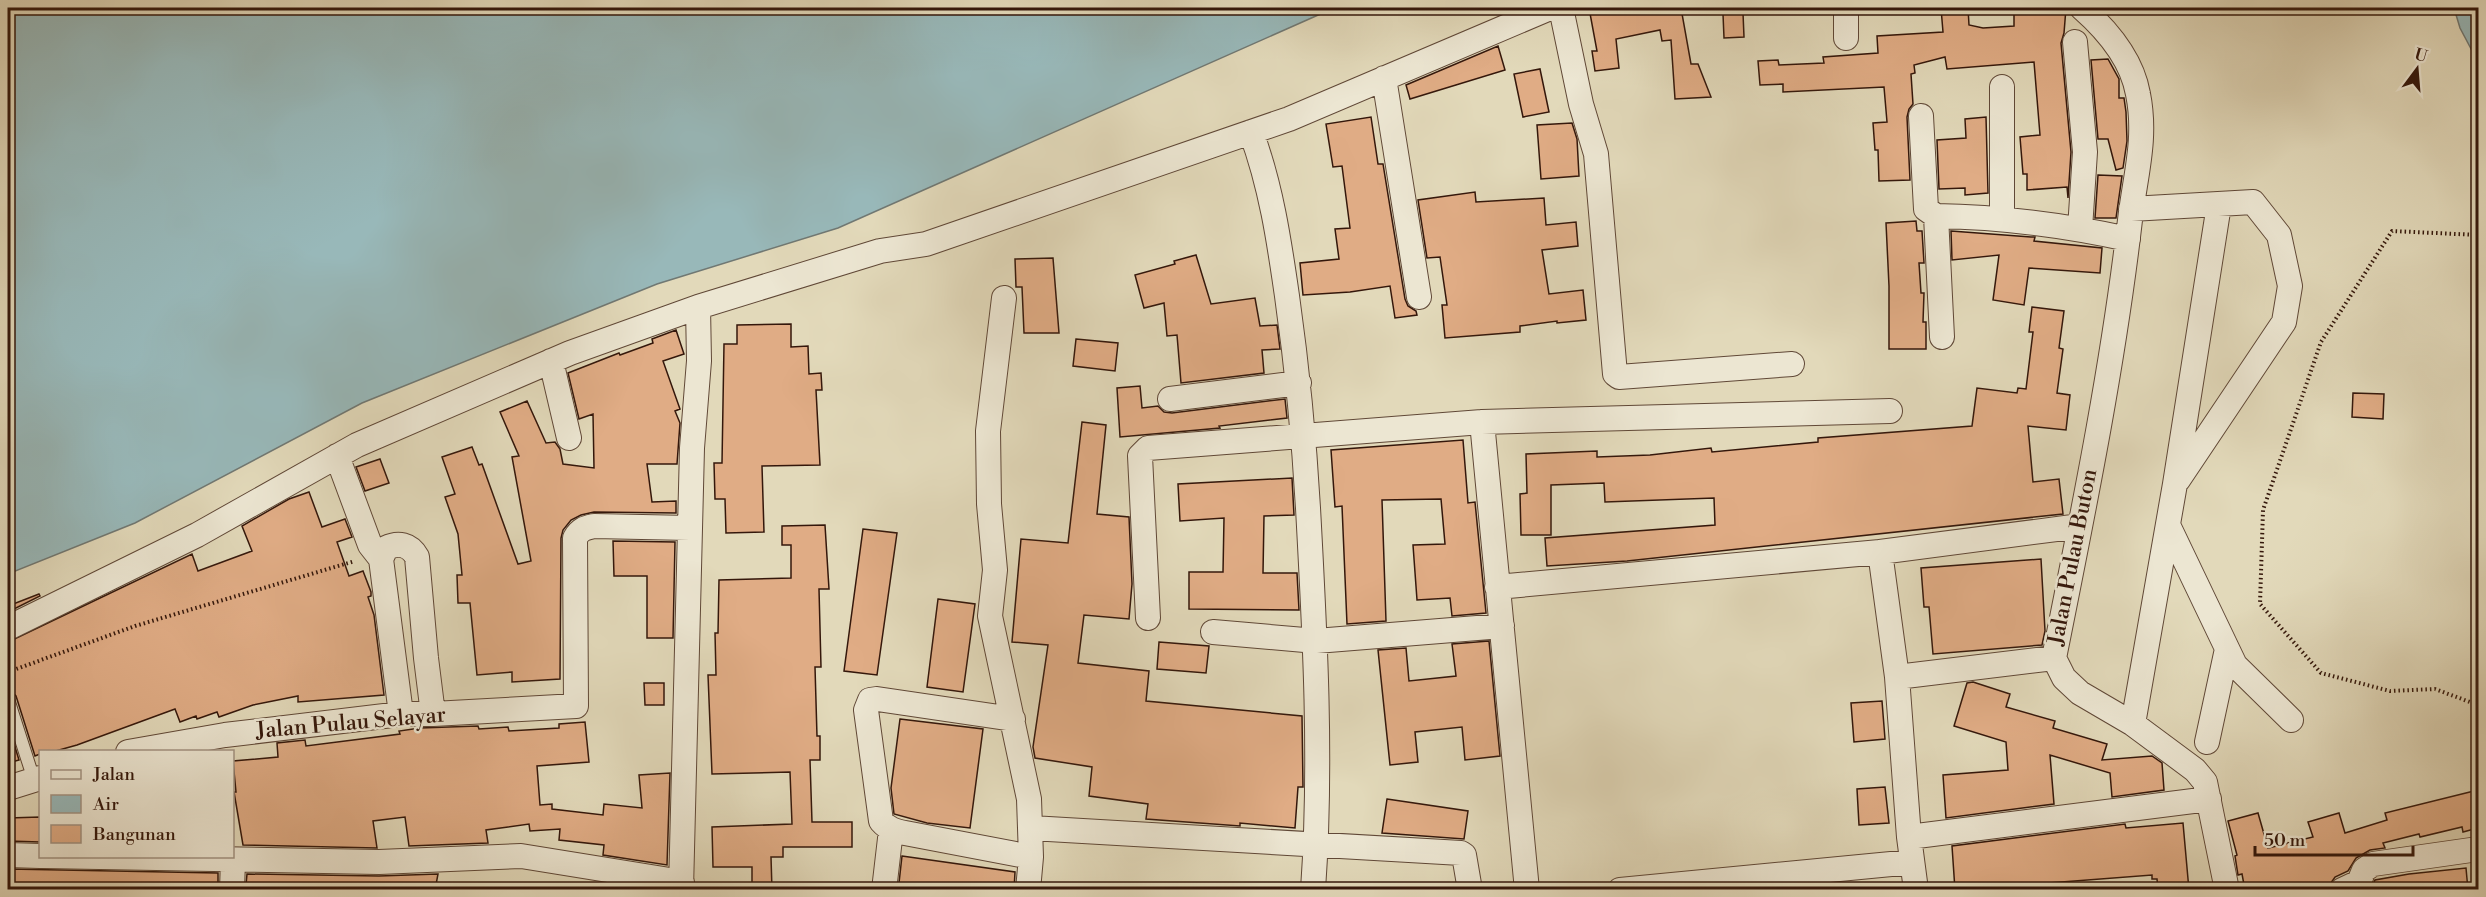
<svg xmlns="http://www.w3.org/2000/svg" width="2486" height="897" font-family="'Libre Bodoni',serif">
<rect width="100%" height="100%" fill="#e2d9ba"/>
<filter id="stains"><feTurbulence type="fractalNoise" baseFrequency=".00333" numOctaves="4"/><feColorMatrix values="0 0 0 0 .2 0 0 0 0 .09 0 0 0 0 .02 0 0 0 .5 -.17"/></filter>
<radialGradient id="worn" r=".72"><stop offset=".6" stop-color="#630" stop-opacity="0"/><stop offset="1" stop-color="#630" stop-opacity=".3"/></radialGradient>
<path fill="#98b8b9" stroke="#707873" stroke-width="1.5" d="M 8,8 L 1334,8 L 838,228 L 657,284 L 362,403 L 135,523 L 8,574 Z
M 2454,8 L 2478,8 L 2478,62 L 2460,28 Z"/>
<path fill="#e0ac85" stroke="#34170b" stroke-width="1.5" d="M 1589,8 L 1681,8 L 1691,64 L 1698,64 L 1711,97 L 1675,99 L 1671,40 L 1662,41 L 1660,30 L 1616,39 L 1619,68 L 1595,71 L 1592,51 L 1597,51 Z
M 1941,8 L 1968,8 L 1969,25 L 1983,28 L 2014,26 L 2014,8 L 2066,8 L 2064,33 L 2061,43 L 2071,152 L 2068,198 L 2067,187 L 2027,190 L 2027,174 L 2023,174 L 2020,137 L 2040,135 L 2034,62 L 1947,69 L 1945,57 L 1914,65 L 1915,73 L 1911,74 L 1913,104 L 1909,109 L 1907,117 L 1910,180 L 1879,181 L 1878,150 L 1875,150 L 1873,123 L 1887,122 L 1884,87 L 1783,92 L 1783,84 L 1760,85 L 1758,61 L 1778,60 L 1779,65 L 1824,63 L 1823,57 L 1878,53 L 1877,36 L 1943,32 Z
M 1743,13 L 1744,37 L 1724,38 L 1723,14 Z
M 1498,46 L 1505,70 L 1410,99 L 1406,85 Z
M 2108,59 L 2119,79 L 2119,98 L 2124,98 L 2126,112 L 2127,141 L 2123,168 L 2116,170 L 2108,139 L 2098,139 L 2091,60 Z
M 1540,69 L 1549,112 L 1523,117 L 1514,74 Z
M 1371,117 L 1378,164 L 1383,164 L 1405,299 L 1408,306 L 1416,311 L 1417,315 L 1395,318 L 1390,286 L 1350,292 L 1303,295 L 1300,263 L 1339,259 L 1335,229 L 1350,228 L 1342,166 L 1333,167 L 1326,124 Z
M 1986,117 L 1988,193 L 1965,195 L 1965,188 L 1939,189 L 1937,140 L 1966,138 L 1965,119 Z
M 1572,123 L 1577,139 L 1579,176 L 1541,179 L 1537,125 Z
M 2098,175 L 2122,176 L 2116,218 L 2095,218 Z
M 1475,192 L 1476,202 L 1544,198 L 1546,225 L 1576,222 L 1578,246 L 1542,250 L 1549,294 L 1583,290 L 1586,320 L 1557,323 L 1557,321 L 1520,326 L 1520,332 L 1445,338 L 1442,305 L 1447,305 L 1440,257 L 1427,258 L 1418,200 Z
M 1916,221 L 1917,231 L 1922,231 L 1924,263 L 1919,263 L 1921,293 L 1924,293 L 1923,322 L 1926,322 L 1926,349 L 1889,349 L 1889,286 L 1886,223 Z
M 1951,231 L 2031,237 L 2035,237 L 2034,241 L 2102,248 L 2100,273 L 2029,268 L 2024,305 L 1993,300 L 1999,255 L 1952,260 Z
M 1196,255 L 1211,304 L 1255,298 L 1260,326 L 1277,325 L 1280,349 L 1262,350 L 1264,373 L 1181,383 L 1177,335 L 1167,336 L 1164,303 L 1144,308 L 1135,275 L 1175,264 L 1174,261 Z
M 1053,258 L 1059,333 L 1024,333 L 1022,287 L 1016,287 L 1015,259 Z
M 2032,307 L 2064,311 L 2059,348 L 2063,349 L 2057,393 L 2070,395 L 2066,430 L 2028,426 L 2033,482 L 2059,479 L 2063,514 L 1627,561 L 1547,566 L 1545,538 L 1715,525 L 1714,498 L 1605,502 L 1604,483 L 1551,485 L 1551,535 L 1521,535 L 1520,494 L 1527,493 L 1526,454 L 1597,451 L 1597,457 L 1650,455 L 1711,448 L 1712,452 L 1818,442 L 1818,438 L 1972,426 L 1977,388 L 2017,393 L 2018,388 L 2026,389 L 2033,332 L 2029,332 Z
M 791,324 L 791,347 L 808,346 L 809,374 L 821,373 L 822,390 L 816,390 L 820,465 L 762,466 L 764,532 L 726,533 L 725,499 L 715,499 L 714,463 L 722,463 L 724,344 L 737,344 L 737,325 Z
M 676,330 L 684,354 L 663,361 L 680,409 L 675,411 L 680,423 L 677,464 L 647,464 L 652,502 L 676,501 L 676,513 L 594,512 L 581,515 L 571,520 L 563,530 L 561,538 L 560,679 L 512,682 L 512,672 L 477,675 L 470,603 L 458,603 L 457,575 L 462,575 L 458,534 L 445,497 L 455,494 L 442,457 L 472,447 L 479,465 L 482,464 L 518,564 L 531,561 L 512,457 L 519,456 L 500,412 L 527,401 L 546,443 L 555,442 L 560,449 L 563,464 L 594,468 L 593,414 L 579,419 L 568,373 L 619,353 L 620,355 L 653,343 L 652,339 Z
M 1076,339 L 1118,343 L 1115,371 L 1073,366 Z
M 1140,386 L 1142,408 L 1158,406 L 1164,412 L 1172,413 L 1285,399 L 1287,418 L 1219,426 L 1220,428 L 1120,437 L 1117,388 Z
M 2353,393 L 2384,394 L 2383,419 L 2352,417 Z
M 1082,422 L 1106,425 L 1097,514 L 1129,517 L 1132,584 L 1129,619 L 1084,615 L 1078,663 L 1149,671 L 1146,701 L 1302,716 L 1303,787 L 1298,787 L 1295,828 L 1240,823 L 1240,826 L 1146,819 L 1148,804 L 1089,796 L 1092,767 L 1035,758 L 1033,747 L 1048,645 L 1012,642 L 1021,539 L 1068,543 Z
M 1463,440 L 1468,503 L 1475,502 L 1486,613 L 1452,616 L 1450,598 L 1417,600 L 1413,545 L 1445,544 L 1441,499 L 1382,500 L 1386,621 L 1347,624 L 1342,506 L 1335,507 L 1331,450 Z
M 380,459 L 389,483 L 365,491 L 356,467 Z
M 1292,478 L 1294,515 L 1264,516 L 1263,573 L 1297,573 L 1299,610 L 1189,609 L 1189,572 L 1223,572 L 1224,518 L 1180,521 L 1178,484 Z
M 309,492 L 322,527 L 345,519 L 352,537 L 337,542 L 349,576 L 363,571 L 371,592 L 371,596 L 368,597 L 374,615 L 384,695 L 298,702 L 298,696 L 253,705 L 219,717 L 217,712 L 197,719 L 196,716 L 180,722 L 175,709 L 77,745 L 52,752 L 40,752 L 40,754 L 35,756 L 16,696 L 13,693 L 8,691 L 8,642 L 192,554 L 198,571 L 252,551 L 242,526 L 289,499 Z
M 825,525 L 829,589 L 819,589 L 821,667 L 815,667 L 817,736 L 820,736 L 820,760 L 810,760 L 812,822 L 852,822 L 852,847 L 783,847 L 783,857 L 771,857 L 772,890 L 752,890 L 752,867 L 713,867 L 712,827 L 792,824 L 790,772 L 712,774 L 708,675 L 716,675 L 715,633 L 718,633 L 719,580 L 791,578 L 791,545 L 782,545 L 782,526 Z
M 863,529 L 897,533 L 877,675 L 844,671 Z
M 613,541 L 675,542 L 673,638 L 647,638 L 647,576 L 614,576 Z
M 2041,559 L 2045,631 L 2042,645 L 1933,654 L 1929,607 L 1924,607 L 1921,568 Z
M 39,594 L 40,596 L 8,612 L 8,606 Z
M 938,599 L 975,604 L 963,692 L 927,687 Z
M 1489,641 L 1500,756 L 1465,760 L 1462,727 L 1415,732 L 1418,762 L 1390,765 L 1378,650 L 1406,648 L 1409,681 L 1456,676 L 1452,644 Z
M 1159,642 L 1209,646 L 1206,673 L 1157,669 Z
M 1973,682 L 2010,694 L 2006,707 L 2055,721 L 2053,728 L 2107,744 L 2102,760 L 2152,756 L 2162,763 L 2164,790 L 2112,797 L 2110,773 L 2050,755 L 2054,804 L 1946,818 L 1943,775 L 2008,770 L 2006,742 L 1954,726 L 1967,683 Z
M 644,683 L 664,683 L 664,705 L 645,705 Z
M 1882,701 L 1885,739 L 1854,742 L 1851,703 Z
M 900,719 L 983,729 L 970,828 L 927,823 L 894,814 L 891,788 Z
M 585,722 L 589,762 L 537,766 L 540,805 L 552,804 L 552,809 L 603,815 L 604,804 L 642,808 L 639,775 L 670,773 L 667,865 L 603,855 L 604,845 L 559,840 L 560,829 L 530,831 L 529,824 L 486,830 L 488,843 L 409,846 L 405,817 L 373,821 L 377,848 L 243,845 L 234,792 L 236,792 L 233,761 L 278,757 L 277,743 L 305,740 L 306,746 L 400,734 L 399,731 L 420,728 L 478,726 L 479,729 L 508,727 L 509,731 L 559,728 L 559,724 Z
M 8,724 L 19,760 L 8,763 Z
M 1885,787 L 1889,823 L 1859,825 L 1857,789 Z
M 2478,790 L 2478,828 L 2463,832 L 2462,827 L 2420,837 L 2419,834 L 2383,843 L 2385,848 L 2370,850 L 2356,858 L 2348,871 L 2335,877 L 2328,887 L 2319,890 L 2245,890 L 2242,874 L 2238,875 L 2235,856 L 2237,855 L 2228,821 L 2258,813 L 2268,848 L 2313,837 L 2308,822 L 2339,813 L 2345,833 L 2387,820 L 2385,813 Z
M 1387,799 L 1468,811 L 1464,839 L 1382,833 Z
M 40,817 L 40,842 L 8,841 L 8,818 Z
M 2183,823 L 2189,890 L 2158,890 L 2157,879 L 2152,879 L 2152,875 L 1955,890 L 1952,846 L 2125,824 L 2126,828 Z
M 902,856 L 1015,872 L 1014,890 L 950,890 L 899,883 Z
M 2466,868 L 2468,890 L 2371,890 L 2375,880 L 2409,874 Z
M 8,869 L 218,873 L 218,886 L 204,887 L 204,890 L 180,890 L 180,888 L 8,890 Z
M 247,874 L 379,876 L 438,874 L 435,890 L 255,890 L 254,885 L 246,885 Z
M 600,883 L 630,888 L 629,890 L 599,890 Z"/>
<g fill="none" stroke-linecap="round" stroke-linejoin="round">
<g stroke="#604837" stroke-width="14">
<path id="lane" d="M 8,699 L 34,780"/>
</g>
<g stroke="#604837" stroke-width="26">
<path id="street" d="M 1561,8 L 1581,104 L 1596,154 L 1615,374 L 1619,377 L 1792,364
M 2082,8 C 2107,30 2132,60 2138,94 C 2147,139 2135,176 2130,220 C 2113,367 2083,513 2054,658 L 2064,678 L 2080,693 L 2133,724 L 2195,770 L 2205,782 L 2227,890
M 1846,38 L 1846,8
M 2075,42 L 2085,152 L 2080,229
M 1384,78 L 1419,297
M 1921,116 L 1926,209 L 1936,216 C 2001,217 2064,225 2128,239
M 1251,132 C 1271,186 1279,240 1287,296 C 1297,367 1304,437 1308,508 C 1315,635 1322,763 1313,890
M 2131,209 L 2253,202 L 2279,235 L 2290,286 L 2284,322 L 2178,480
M 1936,216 L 1942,337
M 2002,218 L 2002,87
M 1004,298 L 988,431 L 989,504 L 995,570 L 990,616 L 1029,799 L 1031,857 L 1028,890
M 551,361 L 569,438
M 1170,399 L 1299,383
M 1482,422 L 1527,890
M 337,456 L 370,545 L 381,559
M 2168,525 L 2235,665 L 2291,720
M 1880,552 L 1897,677 L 1909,837 L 1916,890
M 1497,587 L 1880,552 L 2080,526
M 1148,618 L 1140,456 L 1148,448 L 1482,422 L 1890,411
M 8,628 L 197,535 L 357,445 L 570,353 L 698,307
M 1213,632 L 1316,641 L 1502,626
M 1897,677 L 2054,658
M 401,714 L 381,559 L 386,548 C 398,542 410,544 417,557 L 426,658 L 433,714
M 1013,719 L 877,699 L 870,700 L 866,710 L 881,821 C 888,829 895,831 905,833 L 1031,857
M 2133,724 L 2175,484 L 2219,205
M 2207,742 L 2227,649
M 128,752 L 225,735 L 401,714 L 433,714 L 576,706 L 575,538 C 580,529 585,528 594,526 L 690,528
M 8,788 L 40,778
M 1031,828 L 1461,853 L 1464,855 L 1470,890
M 1909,837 L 2209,799
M 8,855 L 40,856
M 42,856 L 379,862 L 521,856 L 682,882
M 232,890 L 233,860
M 681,890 L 692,448 L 699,361 L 698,307 L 880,251 L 926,244 L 1289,119 L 1550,8
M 884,890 L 891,830
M 1620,890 L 1912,862
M 2342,890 L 2359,882 L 2364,870 L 2373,864 L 2478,849"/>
</g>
<path stroke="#34170b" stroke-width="4" stroke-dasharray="1.5 3" stroke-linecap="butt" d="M 2478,235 L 2392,231 L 2321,342 L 2263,510 L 2260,604 L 2321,673 L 2390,691 L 2435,689 L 2478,705
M 8,672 L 135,626 L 355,561"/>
<use href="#lane" stroke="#ece6d2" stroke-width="12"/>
<use href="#street" stroke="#ece6d2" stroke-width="24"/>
</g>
<g text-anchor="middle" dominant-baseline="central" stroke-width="5" stroke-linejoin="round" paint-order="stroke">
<g font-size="22" fill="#34170b" stroke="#ece6d2">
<text transform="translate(2073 557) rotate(-79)">Jalan Pulau Buton</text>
<text transform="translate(351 723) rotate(-5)">Jalan Pulau Selayar</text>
</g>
</g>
<rect width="2486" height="897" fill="none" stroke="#e2d9ba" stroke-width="30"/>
<rect x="9" y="9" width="2468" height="879" fill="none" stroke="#34170b" stroke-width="3"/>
<rect x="15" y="15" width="2456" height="867" fill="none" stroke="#34170b" stroke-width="1.5"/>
<rect x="39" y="750" width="195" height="108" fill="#ece6d2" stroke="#a29382" stroke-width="1.5"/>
<rect x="51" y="770" width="30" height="9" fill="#ece6d2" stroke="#a29382" stroke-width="1.5"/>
<text x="93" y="780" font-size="18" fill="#34170b">Jalan</text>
<rect x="51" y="795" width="30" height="18" fill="#98b8b9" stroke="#a29382" stroke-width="1.5"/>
<text x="93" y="810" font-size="18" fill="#34170b">Air</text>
<rect x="51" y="825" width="30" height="18" fill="#e0ac85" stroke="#a29382" stroke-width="1.5"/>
<text x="93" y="840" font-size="18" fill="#34170b">Bangunan</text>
<g transform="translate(2417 69) rotate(16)" stroke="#ece6d2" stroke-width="4.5" paint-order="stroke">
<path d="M0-4.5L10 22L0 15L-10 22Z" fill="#34170b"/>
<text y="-9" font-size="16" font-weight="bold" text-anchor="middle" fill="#34170b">U</text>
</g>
<path d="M2255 846v9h158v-9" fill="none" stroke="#34170b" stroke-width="3"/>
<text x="2264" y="846" font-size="18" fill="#34170b" stroke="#ece6d2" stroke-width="4.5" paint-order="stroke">50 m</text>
<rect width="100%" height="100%" filter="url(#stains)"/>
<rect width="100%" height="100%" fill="url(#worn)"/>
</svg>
